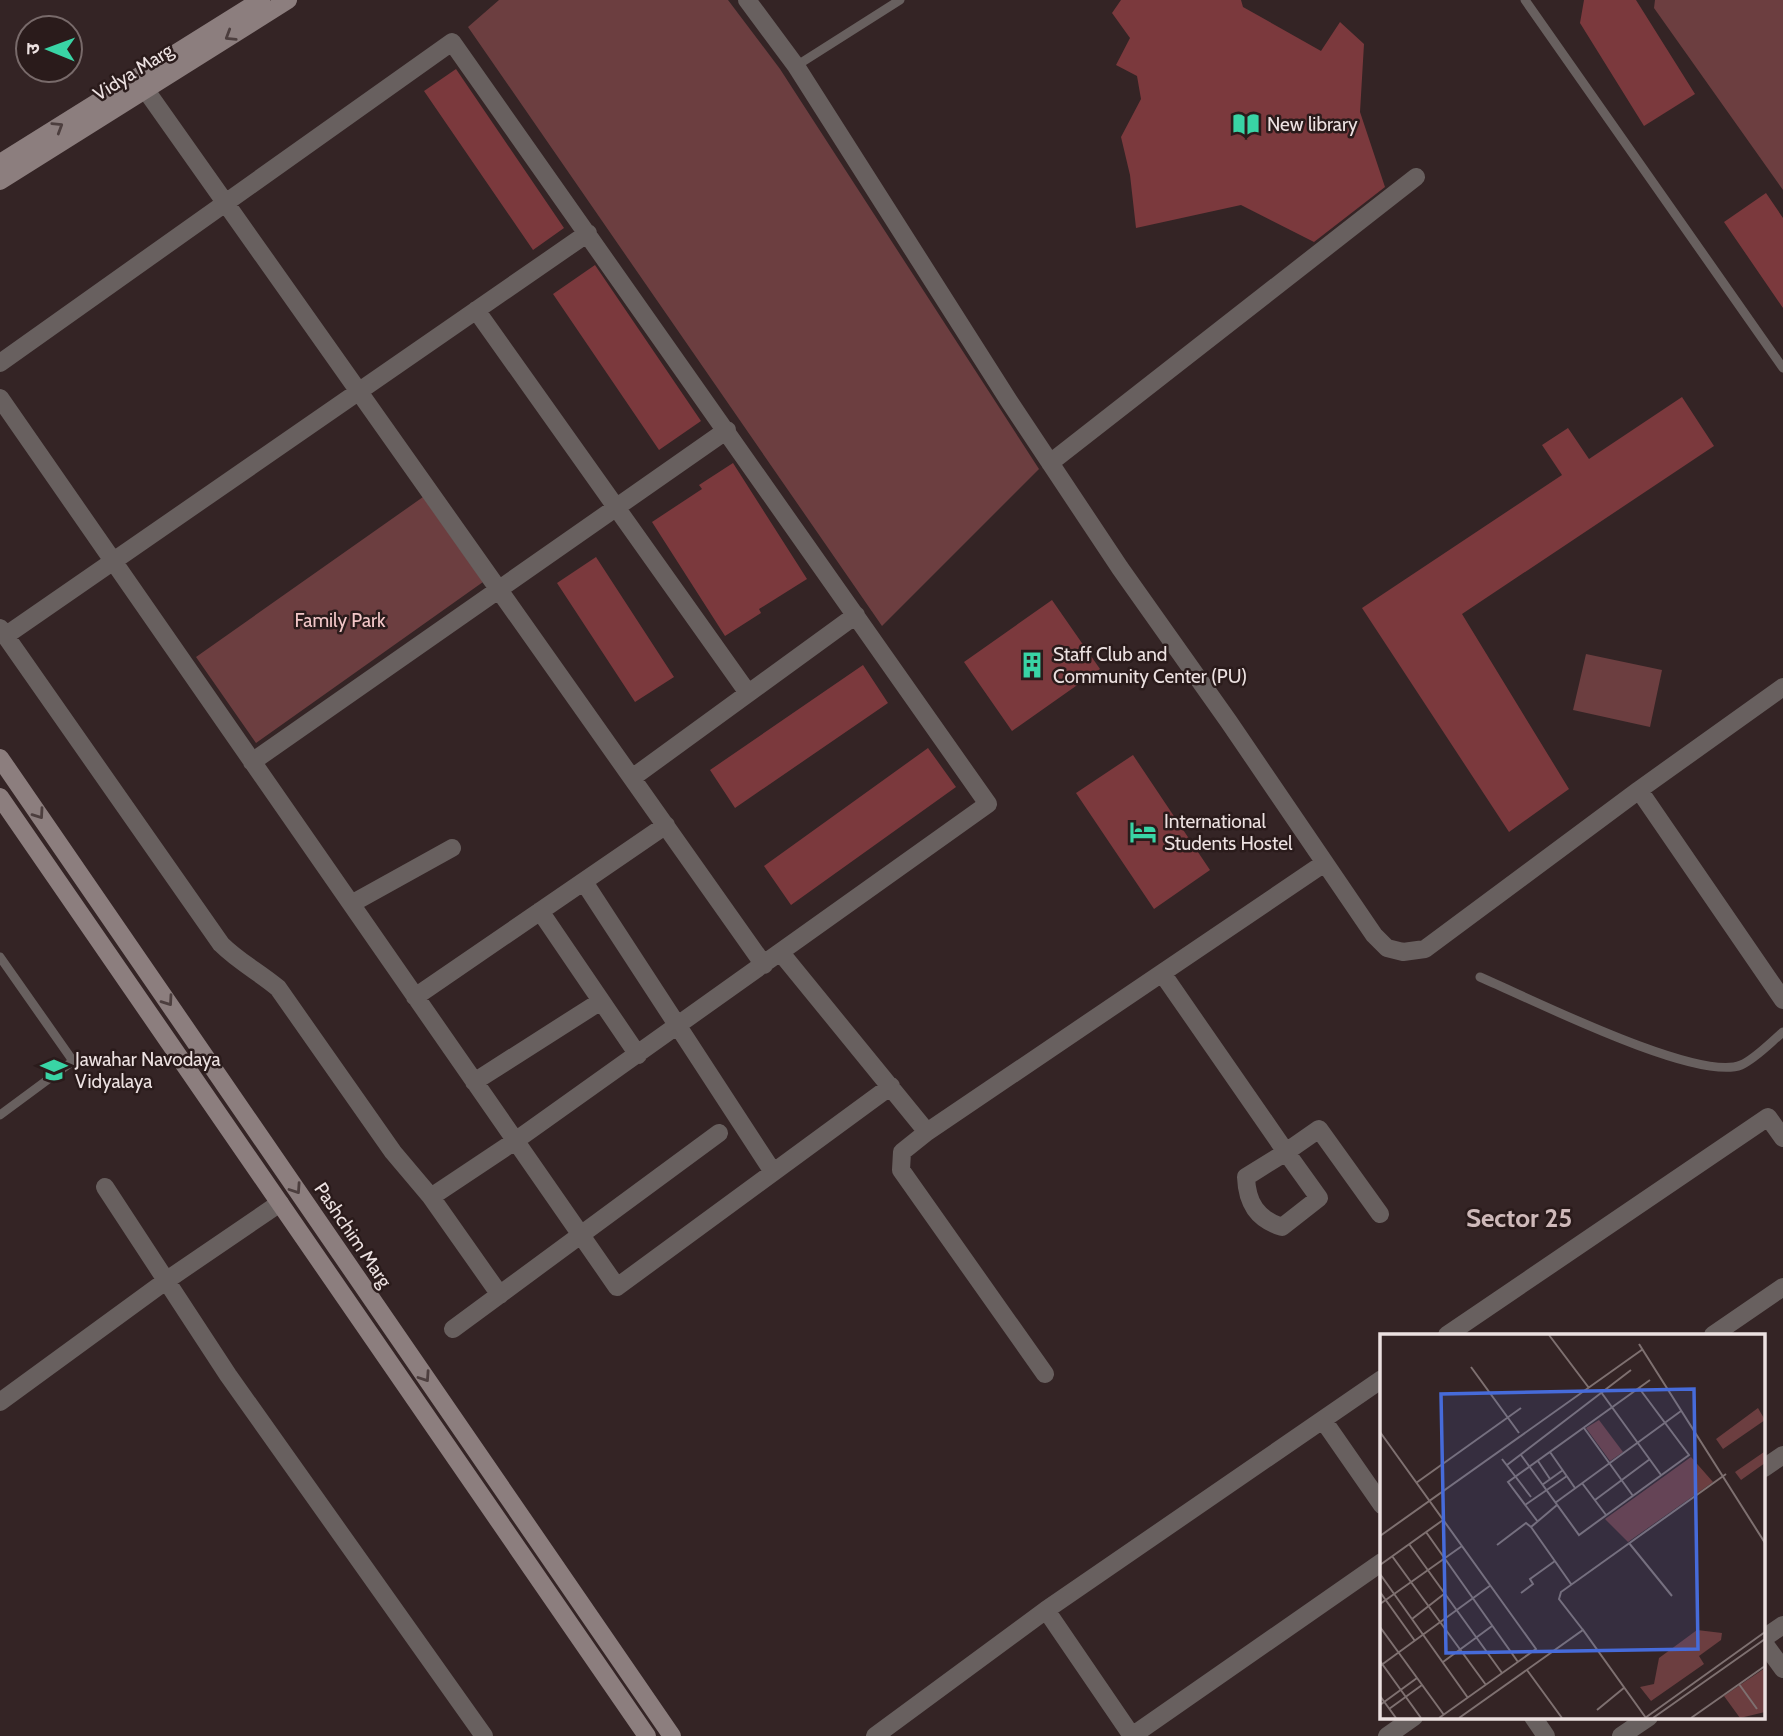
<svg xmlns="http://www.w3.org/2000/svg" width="1783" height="1736" font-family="Cabin,'Noto Sans Devanagari',sans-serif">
<rect width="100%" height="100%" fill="#342425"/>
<path fill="#6c3e40" d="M 499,0 L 728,0 L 780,69 L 1039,469 L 882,626 L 468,27 Z
M 1655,0 L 1783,0 L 1783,190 L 1654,8 Z
M 423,497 L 483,582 L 256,743 L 196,657 Z
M 1586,654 L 1662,670 L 1650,727 L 1573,710 Z"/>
<path fill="#7b393d" d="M 1121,0 L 1241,0 L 1243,7 L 1321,51 L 1340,22 L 1364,44 L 1360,112 L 1385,187 L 1314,242 L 1241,205 L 1136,228 L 1130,175 L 1121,137 L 1141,99 L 1137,76 L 1116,65 L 1130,38 L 1112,13 Z
M 1584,0 L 1636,0 L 1695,94 L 1644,126 L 1580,23 Z
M 456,69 L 564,228 L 533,250 L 424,91 Z
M 1766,193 L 1783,218 L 1783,308 L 1724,222 Z
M 595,265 L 701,421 L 659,450 L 553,294 Z
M 1682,397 L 1714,446 L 1462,614 L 1569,789 L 1509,832 L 1362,608 L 1562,475 L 1542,445 L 1568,428 L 1589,459 Z
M 733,463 L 807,579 L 759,609 L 761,613 L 725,636 L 652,522 L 702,489 L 699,485 Z
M 596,557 L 674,677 L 635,702 L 557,583 Z
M 1052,600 L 1100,669 L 1012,731 L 964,662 Z
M 863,665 L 888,703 L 735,808 L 710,770 Z
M 928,748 L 956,787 L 791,905 L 764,866 Z
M 1133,755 L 1210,870 L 1154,909 L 1076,793 Z"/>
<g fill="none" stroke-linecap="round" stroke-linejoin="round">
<path stroke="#68605f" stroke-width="9" d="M 1525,0 L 1783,368
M 796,66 L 900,0
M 0,957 L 73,1061 L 0,1115
M 1480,977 C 1527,997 1698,1083 1741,1065 C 1755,1059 1771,1042 1783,1032"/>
<path stroke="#68605f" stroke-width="18" d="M 747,0 L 796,66 L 1009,401 L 1120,568 L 1229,722 L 1374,935 L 1387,948 L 1403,952 L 1425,949 L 1639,790
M 145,89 L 764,965
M 476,310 L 748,693
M 0,363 L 452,42 L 988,804 L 515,1141 L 431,1197
M 0,398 L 617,1287 L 891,1086
M 1050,463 L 1416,177
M 0,628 L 221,944 C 239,962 259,972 278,988 L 393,1152 L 431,1197 L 500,1295
M 5,636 L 588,233
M 1783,687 L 1639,790 L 1783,1000
M 252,762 L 727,430
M 632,778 L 856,615
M 584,882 L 773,1172
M 351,904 L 452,848
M 540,911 L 638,1055
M 781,953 L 927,1132 L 1323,864
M 1162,973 L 1286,1152 L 1319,1129 L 1380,1214
M 415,997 L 666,825
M 474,1082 L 601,1001
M 927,1132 L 902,1152 L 901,1170 L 1045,1374
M 1286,1152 L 1319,1198 L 1282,1227 C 1257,1219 1247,1203 1246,1177 Z
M 105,1187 L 228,1375 L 484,1736
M 453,1329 L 719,1133
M 1447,1335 L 1768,1117 L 1783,1138
M 1713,1335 L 1783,1287
M 0,1402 L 167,1280 L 280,1203
M 1323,1420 L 1382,1505
M 1764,1468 L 1783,1455
M 1046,1610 L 1132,1736
M 1764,1638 L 1783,1625
M 1764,1643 L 1783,1669
M 1533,1717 L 1546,1736
M 875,1736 L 1046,1610 L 1382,1379
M 1132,1736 L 1382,1562
M 1387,1736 L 1414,1717
M 1621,1736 L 1649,1717"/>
<path stroke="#8c7e7e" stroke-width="18" d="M 0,163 L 261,0
M 0,181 L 288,0
M 0,758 L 672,1736
M 0,797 L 647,1736"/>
</g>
<defs><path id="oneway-chevron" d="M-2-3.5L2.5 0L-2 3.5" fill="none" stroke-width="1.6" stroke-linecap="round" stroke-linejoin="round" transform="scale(1.75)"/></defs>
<g stroke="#4c3e3e">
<use href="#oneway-chevron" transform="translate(230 36) rotate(148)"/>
<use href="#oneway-chevron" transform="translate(58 127) rotate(-32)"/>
<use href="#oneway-chevron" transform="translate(39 814) rotate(55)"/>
<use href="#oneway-chevron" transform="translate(168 1001) rotate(55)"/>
<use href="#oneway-chevron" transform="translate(296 1189) rotate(56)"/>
<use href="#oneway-chevron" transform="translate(425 1377) rotate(56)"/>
</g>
<defs>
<g id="library-bare" transform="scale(2.1)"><path d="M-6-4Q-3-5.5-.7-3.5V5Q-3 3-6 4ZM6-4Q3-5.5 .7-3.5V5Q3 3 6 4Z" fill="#39d4a5" stroke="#2a1b1b" stroke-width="2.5" paint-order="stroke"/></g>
<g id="building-bare" transform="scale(2.1)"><path d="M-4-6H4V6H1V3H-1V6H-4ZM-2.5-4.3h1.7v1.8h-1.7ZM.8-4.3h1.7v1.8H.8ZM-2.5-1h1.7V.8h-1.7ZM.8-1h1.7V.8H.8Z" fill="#39d4a5" stroke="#2a1b1b" stroke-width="2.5" paint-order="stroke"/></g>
<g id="hotel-bare" transform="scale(2.1)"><path d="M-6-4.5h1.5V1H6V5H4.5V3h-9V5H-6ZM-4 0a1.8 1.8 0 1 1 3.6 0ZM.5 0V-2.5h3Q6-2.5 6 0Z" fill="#39d4a5" stroke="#2a1b1b" stroke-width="2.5" paint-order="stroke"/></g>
<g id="school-bare" transform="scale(2.1)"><path d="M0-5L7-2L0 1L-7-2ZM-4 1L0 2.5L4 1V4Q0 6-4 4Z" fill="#39d4a5" stroke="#2a1b1b" stroke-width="2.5" paint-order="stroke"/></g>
</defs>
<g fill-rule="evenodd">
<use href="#library-bare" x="1246" y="124"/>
<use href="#building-bare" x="1032" y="665"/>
<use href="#hotel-bare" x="1143" y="832"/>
<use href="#school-bare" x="54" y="1070"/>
</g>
<g text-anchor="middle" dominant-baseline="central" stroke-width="5" stroke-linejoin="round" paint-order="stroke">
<g font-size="19" fill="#ece1e1" stroke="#2a1b1b">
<text transform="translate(133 72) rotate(-32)">Vidya Marg</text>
<text transform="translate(353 1235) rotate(56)">Pashchim Marg</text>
</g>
<g font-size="19" fill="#ece1e1" stroke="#2a1b1b" text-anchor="start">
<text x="1267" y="124">New library</text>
<text x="1053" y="654">Staff Club and<tspan x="1053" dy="22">Community Center (PU)</tspan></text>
<text x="1164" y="821">International<tspan x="1164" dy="22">Students Hostel</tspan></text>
<text x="75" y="1059">Jawahar Navodaya<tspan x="75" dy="22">Vidyalaya</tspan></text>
</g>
<g font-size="19" fill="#f2c7c8" stroke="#2a1b1b">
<text x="340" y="620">Family Park</text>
</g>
<g font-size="26" font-weight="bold" fill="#ceb9b9" stroke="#2a1b1b">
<text x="1519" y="1218">Sector 25</text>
</g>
</g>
<g transform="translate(1380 1334)">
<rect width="385" height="385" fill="#342425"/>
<path d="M 378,74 L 385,86 L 343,115 L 336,105 ZM 219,86 L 243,118 L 230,127 L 206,94 ZM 384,118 L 385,129 L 361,146 L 355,138 ZM 311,123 L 333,148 L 248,208 L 225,185 ZM 317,296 L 342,299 L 341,306 L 319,322 L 324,330 L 271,367 L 260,353 L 274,350 L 279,324 ZM 385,334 L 385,378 L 360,384 L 344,362 Z" fill="#6c3e40"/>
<path fill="none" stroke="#7e7070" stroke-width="2" d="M 169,1 L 209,54M 259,10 L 385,209M 91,33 L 139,99M 221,58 L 281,141M 204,94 L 253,162M 0,98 L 156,315 L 59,384M 170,118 L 195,154M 141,121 L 199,201 L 309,121 L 259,54M 122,125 L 151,163M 158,127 L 170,145M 127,131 L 251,36M 36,149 L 141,74M 202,149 L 226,181M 162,151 L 183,136M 215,166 L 270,125M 175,169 L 301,77M 145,171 L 187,142M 177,171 L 151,193 L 191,250M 158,188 L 128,148 L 270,46M 46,198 L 138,328M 0,202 L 263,15M 249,209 L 292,262M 29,210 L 122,339M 117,211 L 146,189 L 151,193M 12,222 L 106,351M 0,231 L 63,186M 0,240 L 88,364M 0,258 L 35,307M 141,259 L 153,250 L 150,245 L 175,227M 0,270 L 82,212M 32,285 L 64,260M 0,293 L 64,381M 203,296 L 179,265 L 181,258 L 346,140M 0,327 L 41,384M 63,328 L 112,292M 0,332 L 111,251M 147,336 L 182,384M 359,350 L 377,375M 0,362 L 16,384M 0,371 L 37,344M 9,375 L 42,351M 217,376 L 245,353M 79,384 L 203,296 L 266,384M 265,384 L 385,298M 273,384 L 385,305M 311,384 L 385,332"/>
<path fill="#466bda" fill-opacity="0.15" stroke="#466bda" stroke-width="3.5" d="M 314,55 L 318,315 L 66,319 L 61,60 Z"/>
<rect width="385" height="385" fill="none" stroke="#ece1e1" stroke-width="3.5"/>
</g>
<g transform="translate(49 49) rotate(271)"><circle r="33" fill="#2a1b1b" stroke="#786a6a" stroke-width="2"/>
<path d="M0-5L12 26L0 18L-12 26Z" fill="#39d4a5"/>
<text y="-10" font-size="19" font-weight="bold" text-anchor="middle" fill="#ece1e1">उ</text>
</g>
</svg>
